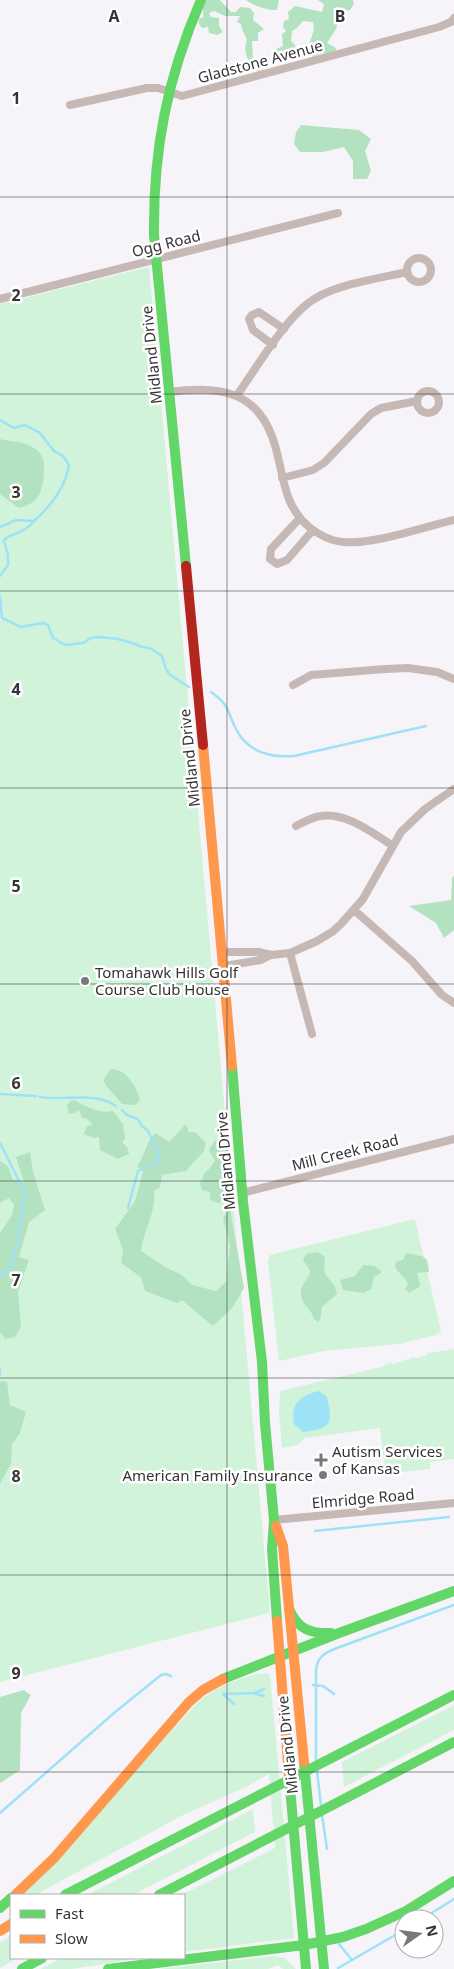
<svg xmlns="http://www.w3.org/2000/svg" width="454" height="1969" font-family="'Noto Sans',sans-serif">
<rect width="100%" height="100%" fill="#f6f4f9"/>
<path fill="#d1f3da" d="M 149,267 L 270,1613 L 0,1682 L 0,304 Z
M 415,1219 L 441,1331 L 436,1335 L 399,1344 L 324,1351 L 279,1361 L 268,1261 L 270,1255 Z
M 449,1348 L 454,1350 L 454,1459 L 430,1462 L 430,1469 L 427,1469 L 385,1474 L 380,1428 L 305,1438 L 297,1445 L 282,1448 L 279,1412 L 280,1391 L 381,1367 L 391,1362 L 393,1364 L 403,1361 L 404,1359 L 407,1360 L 413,1357 L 417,1358 L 427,1355 L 427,1353 L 449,1350 Z
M 267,1673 L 270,1675 L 294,1938 L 184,1952 L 184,1895 L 181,1895 L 275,1848 L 269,1774 L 248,1786 L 185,1814 L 35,1895 L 21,1895 L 197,1703 C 217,1686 241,1676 267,1673 Z
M 454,1705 L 454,1730 L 344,1787 L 342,1762 Z
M 253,1809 L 255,1832 L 133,1895 L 87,1895 Z
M 11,1936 L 11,1958 L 17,1958 L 0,1968 L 0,1942 Z
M 274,1956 L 285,1958 L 296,1969 L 283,1969 L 278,1965 L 268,1969 L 158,1969 Z
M 61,1958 L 141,1958 L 72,1969 L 41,1969 Z"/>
<path fill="#b3e2c1" d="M 206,0 L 220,0 L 231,12 L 236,12 L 240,7 L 250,8 L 254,13 L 253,20 L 264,29 L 258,33 L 258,41 L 252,41 L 253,60 L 258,62 L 261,68 L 259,72 C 249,66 242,51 247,40 L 242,29 L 241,24 L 237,22 L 240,16 L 225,16 L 214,11 L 209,13 L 211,17 L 219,18 L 219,26 L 223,32 L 217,35 L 209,33 L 208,27 L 202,28 L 199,24 L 199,19 L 203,17 L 203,6 Z
M 246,0 L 279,0 L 277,10 C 269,11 252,5 246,0 Z
M 318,0 L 353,0 L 354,4 L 350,10 L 342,11 L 336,29 L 327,43 L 336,48 L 336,52 L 320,54 L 313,57 L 306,52 C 309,42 316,32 313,22 L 303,21 L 297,28 L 292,31 L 291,41 L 295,45 L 298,56 L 293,55 L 291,50 L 282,58 L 278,56 L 275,50 L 283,46 L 282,34 L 286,31 L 283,27 L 284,21 L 289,19 L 288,12 L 295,6 L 322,12 L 324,4 Z
M 301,125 L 359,130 L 371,139 L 365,151 L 371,171 L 367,179 L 353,179 L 353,161 L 344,147 L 323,152 L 300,152 L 294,144 L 296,132 Z
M 0,439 C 16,443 26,440 39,452 C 44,458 44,463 44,470 C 43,489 41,503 19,508 L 0,494 Z
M 454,875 L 454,930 L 444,938 L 436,923 L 409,906 L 451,900 L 452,879 Z
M 111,1069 C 126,1069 136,1086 140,1099 L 136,1105 L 122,1104 C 115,1095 108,1090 103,1080 Z
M 75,1100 C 85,1107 101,1114 113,1111 L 123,1124 L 125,1139 L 122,1142 L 127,1147 L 129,1154 L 118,1159 L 100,1150 L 99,1137 L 94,1138 L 84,1134 L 87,1126 L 93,1125 L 87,1119 L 82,1118 L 79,1110 L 75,1113 L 69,1114 L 67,1106 L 70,1101 Z
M 186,1124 L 189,1132 L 195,1132 L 206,1143 L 204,1151 L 186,1171 L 162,1175 L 160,1187 L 154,1191 C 157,1211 143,1231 141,1251 L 165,1267 L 182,1275 L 192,1285 L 216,1291 L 226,1282 L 230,1247 L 223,1218 L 230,1209 L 244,1288 L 232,1308 L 213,1326 L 182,1300 L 177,1303 L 145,1291 L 141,1277 L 121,1263 L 123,1250 L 115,1229 L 135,1201 L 143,1172 L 137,1166 C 145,1156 146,1140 156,1133 L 169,1142 Z
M 215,1140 L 224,1145 L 227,1150 L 225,1179 L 228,1200 L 218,1203 L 210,1200 L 210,1192 L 202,1190 L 200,1183 L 203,1178 L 204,1173 L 209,1169 L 215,1161 L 209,1150 Z
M 30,1152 L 33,1172 L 45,1210 L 29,1222 L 19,1257 L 29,1260 L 18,1292 L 21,1327 L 15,1337 L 5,1339 L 0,1332 L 0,1233 L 12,1215 L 14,1205 L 9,1198 L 0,1203 L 0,1161 L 8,1166 L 13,1180 L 24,1182 L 16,1157 Z
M 318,1252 L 325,1257 L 324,1272 L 335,1287 L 337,1294 L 322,1307 L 321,1317 L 318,1322 L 314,1319 C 312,1310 302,1305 301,1295 C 299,1283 313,1278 309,1269 C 307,1265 304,1263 303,1259 L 306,1254 Z
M 405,1254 C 412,1252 416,1256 422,1256 L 427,1260 L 429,1272 L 417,1273 L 420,1284 L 419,1287 L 409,1293 L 405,1289 L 408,1284 C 406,1277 398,1274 395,1266 L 396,1262 L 404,1259 Z
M 363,1265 L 375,1266 L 381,1271 L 381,1273 L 374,1277 L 371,1289 L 363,1293 L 343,1290 L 340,1280 L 355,1276 Z
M 0,1381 L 7,1382 L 10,1405 L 26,1412 L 20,1433 L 12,1444 L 11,1464 L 0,1484 Z
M 24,1690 L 31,1695 L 21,1713 L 20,1770 L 0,1783 L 0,1697 Z"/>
<path fill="#9ee2f8" d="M 319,1391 L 327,1397 C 333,1425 332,1428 303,1432 L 294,1424 C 290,1403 301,1395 319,1391 Z"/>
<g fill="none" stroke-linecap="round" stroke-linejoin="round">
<path stroke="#9ee2f8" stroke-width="2.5" d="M 0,420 L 14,428 L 25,425 L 40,433 L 54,451 L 63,456 L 69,465 C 65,488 51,506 34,521 L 16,520 L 0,527
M 0,576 L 8,565 L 8,555 L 4,541 L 6,538 C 17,532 26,532 34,521
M 0,596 L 2,618 L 21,627 L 43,623 L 48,625 L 53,638 L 65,645 L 83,643 L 91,638 L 99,637 L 118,639 L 135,644 L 142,647 L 150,648 L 162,656 L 166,669 L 170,675 L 189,687
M 211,692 C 229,705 226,708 235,727 C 246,751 269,758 294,756 L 426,726
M 0,1094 L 36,1096
M 40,1097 C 64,1101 94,1091 116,1106
M 122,1110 L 127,1115 L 138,1119 L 142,1126 L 148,1131 L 160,1157 L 158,1162 L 151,1164
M 0,1143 L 25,1193 L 18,1239 L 10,1269 L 0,1277
M 128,1208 L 138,1171 L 146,1166
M 0,1370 L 0,1375
M 0,1400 L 0,1403
M 315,1531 L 449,1517
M 313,1685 L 323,1686 L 334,1694
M 223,1694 L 255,1693 L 264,1689
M 256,1694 L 264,1696
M 224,1695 L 234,1704
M 316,1760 L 316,1671 C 317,1657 324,1653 337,1648 L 454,1605
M 317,1771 L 321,1805
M 0,1813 L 114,1713 L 161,1675 L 166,1674 L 171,1676
M 322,1815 L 327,1849
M 422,1919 L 454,1899
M 339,1944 L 352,1960
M 338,1968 L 404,1930"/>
<path stroke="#c6b8b4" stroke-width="8" d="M 70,105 L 147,88 L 158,88 L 182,96 L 439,27 L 451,22 L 454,18
M407 270a12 12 0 1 1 24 0a12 12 0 1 1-24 0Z
M 0,299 L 338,213
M 273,345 L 253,330 L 249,319 L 252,315 L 259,312 L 284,329
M417 402a11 11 0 1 1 22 0a11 11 0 1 1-22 0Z
M 170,392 C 221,385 261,391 276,449 C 284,478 284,506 309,527 C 319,535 330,541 343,542 C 373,545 424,527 454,520
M 237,395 C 257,368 287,314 316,298 C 339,284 380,278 407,272
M 282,478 L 313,470 L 324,463 L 371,414 L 381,408 L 417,401
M 300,518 L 271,549 L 270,559 L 277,564 L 287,560 L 313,530
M 293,685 L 311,675 L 385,669 L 408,668 L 437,672 L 454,679
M 296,826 C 304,822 312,817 321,816 C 346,812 372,833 392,845
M 354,910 L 412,961 L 442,995 L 454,1003
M 223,952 L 259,952 L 271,955 L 290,953 L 317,941 L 332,932 L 341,924 L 363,899 L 401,832 L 425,809 L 454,789
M 290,953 L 312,1034
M 224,966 L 261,960 L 271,955
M 242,1193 L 454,1139
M 274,1520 L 454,1503"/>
<path stroke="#63d668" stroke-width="10" d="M 186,566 L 154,235 C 153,150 167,78 201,0
M 232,1066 L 243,1202 L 262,1362 L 265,1423 L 274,1520 L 272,1549 L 277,1621
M 289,1609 C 298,1629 310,1634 331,1633
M 223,1679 L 339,1633 L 454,1591
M 304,1762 L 324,1969
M 289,1776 L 306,1969
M 65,1895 L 454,1695
M 159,1895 L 454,1742
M 0,1908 L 11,1898
M 22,1969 L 42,1958
M 108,1969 L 304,1945 L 343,1937 L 366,1929 L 406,1911 L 454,1881"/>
<path stroke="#ff974d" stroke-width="10" d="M 203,745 L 232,1066
M 276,1526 L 283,1546 L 304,1762
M 277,1621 L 289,1776
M 15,1895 L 55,1857 L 189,1702 L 203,1690 L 223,1679
M 0,1931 L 11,1924"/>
<path stroke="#b3261e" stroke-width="10" d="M 186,566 L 203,745"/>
</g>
<path fill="none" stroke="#353337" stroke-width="1" stroke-opacity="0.55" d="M 227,0 L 227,1969M 0,197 L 454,197M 0,394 L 454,394M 0,591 L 454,591M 0,788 L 454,788M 0,984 L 454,984M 0,1181 L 454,1181M 0,1378 L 454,1378M 0,1575 L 454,1575M 0,1772 L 454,1772"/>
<g fill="#79777b" stroke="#fff" stroke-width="2">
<circle cx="85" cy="981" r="5"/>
<path d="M318.5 1452.5h5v5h5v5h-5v5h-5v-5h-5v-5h5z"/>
<circle cx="323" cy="1475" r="5"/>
</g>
<g text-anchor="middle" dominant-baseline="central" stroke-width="5" stroke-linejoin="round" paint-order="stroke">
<g font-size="15" fill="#353337" stroke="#fff">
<text transform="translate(260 61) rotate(-15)">Gladstone Avenue</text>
<text transform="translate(166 243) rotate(-14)">Ogg Road</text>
<text transform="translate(151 355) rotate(-96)">Midland Drive</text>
<text transform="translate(189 758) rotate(-96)">Midland Drive</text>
<text transform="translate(345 1152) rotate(-14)">Mill Creek Road</text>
<text transform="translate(225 1161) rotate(-95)">Midland Drive</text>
<text transform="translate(363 1498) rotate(-5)">Elmridge Road</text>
<text transform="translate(287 1745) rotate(-96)">Midland Drive</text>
</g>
<g font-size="15" fill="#353337" stroke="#fff" text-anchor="start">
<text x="95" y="972">Tomahawk Hills Golf<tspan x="95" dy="17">Course Club House</tspan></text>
<text x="332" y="1451">Autism Services<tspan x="332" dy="17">of Kansas</tspan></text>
<text x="313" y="1475" text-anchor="end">American Family Insurance</text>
</g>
</g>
<g font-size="16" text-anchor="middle" font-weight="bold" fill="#353337" stroke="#fff" stroke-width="5" stroke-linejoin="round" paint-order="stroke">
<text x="114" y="22">A</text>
<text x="340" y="22">B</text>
<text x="16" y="104">1</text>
<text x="16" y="301">2</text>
<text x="16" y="498">3</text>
<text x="16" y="695">4</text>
<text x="16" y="892">5</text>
<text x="16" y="1089">6</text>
<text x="16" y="1286">7</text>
<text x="16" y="1482">8</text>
<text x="16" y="1679">9</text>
</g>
<rect x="10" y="1894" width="175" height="65" fill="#ffffff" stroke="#aeadaf"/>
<rect x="20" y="1910" width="25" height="8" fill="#63d668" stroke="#aeadaf"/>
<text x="55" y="1919" font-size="15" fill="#353337">Fast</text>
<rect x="20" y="1935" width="25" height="8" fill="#ff974d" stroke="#aeadaf"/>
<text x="55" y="1944" font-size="15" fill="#353337">Slow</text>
<g transform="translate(419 1934) rotate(76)"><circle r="24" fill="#ffffff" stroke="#aeadaf"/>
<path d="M0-4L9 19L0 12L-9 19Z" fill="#79777b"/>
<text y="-8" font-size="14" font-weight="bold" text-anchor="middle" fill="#353337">N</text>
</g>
</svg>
